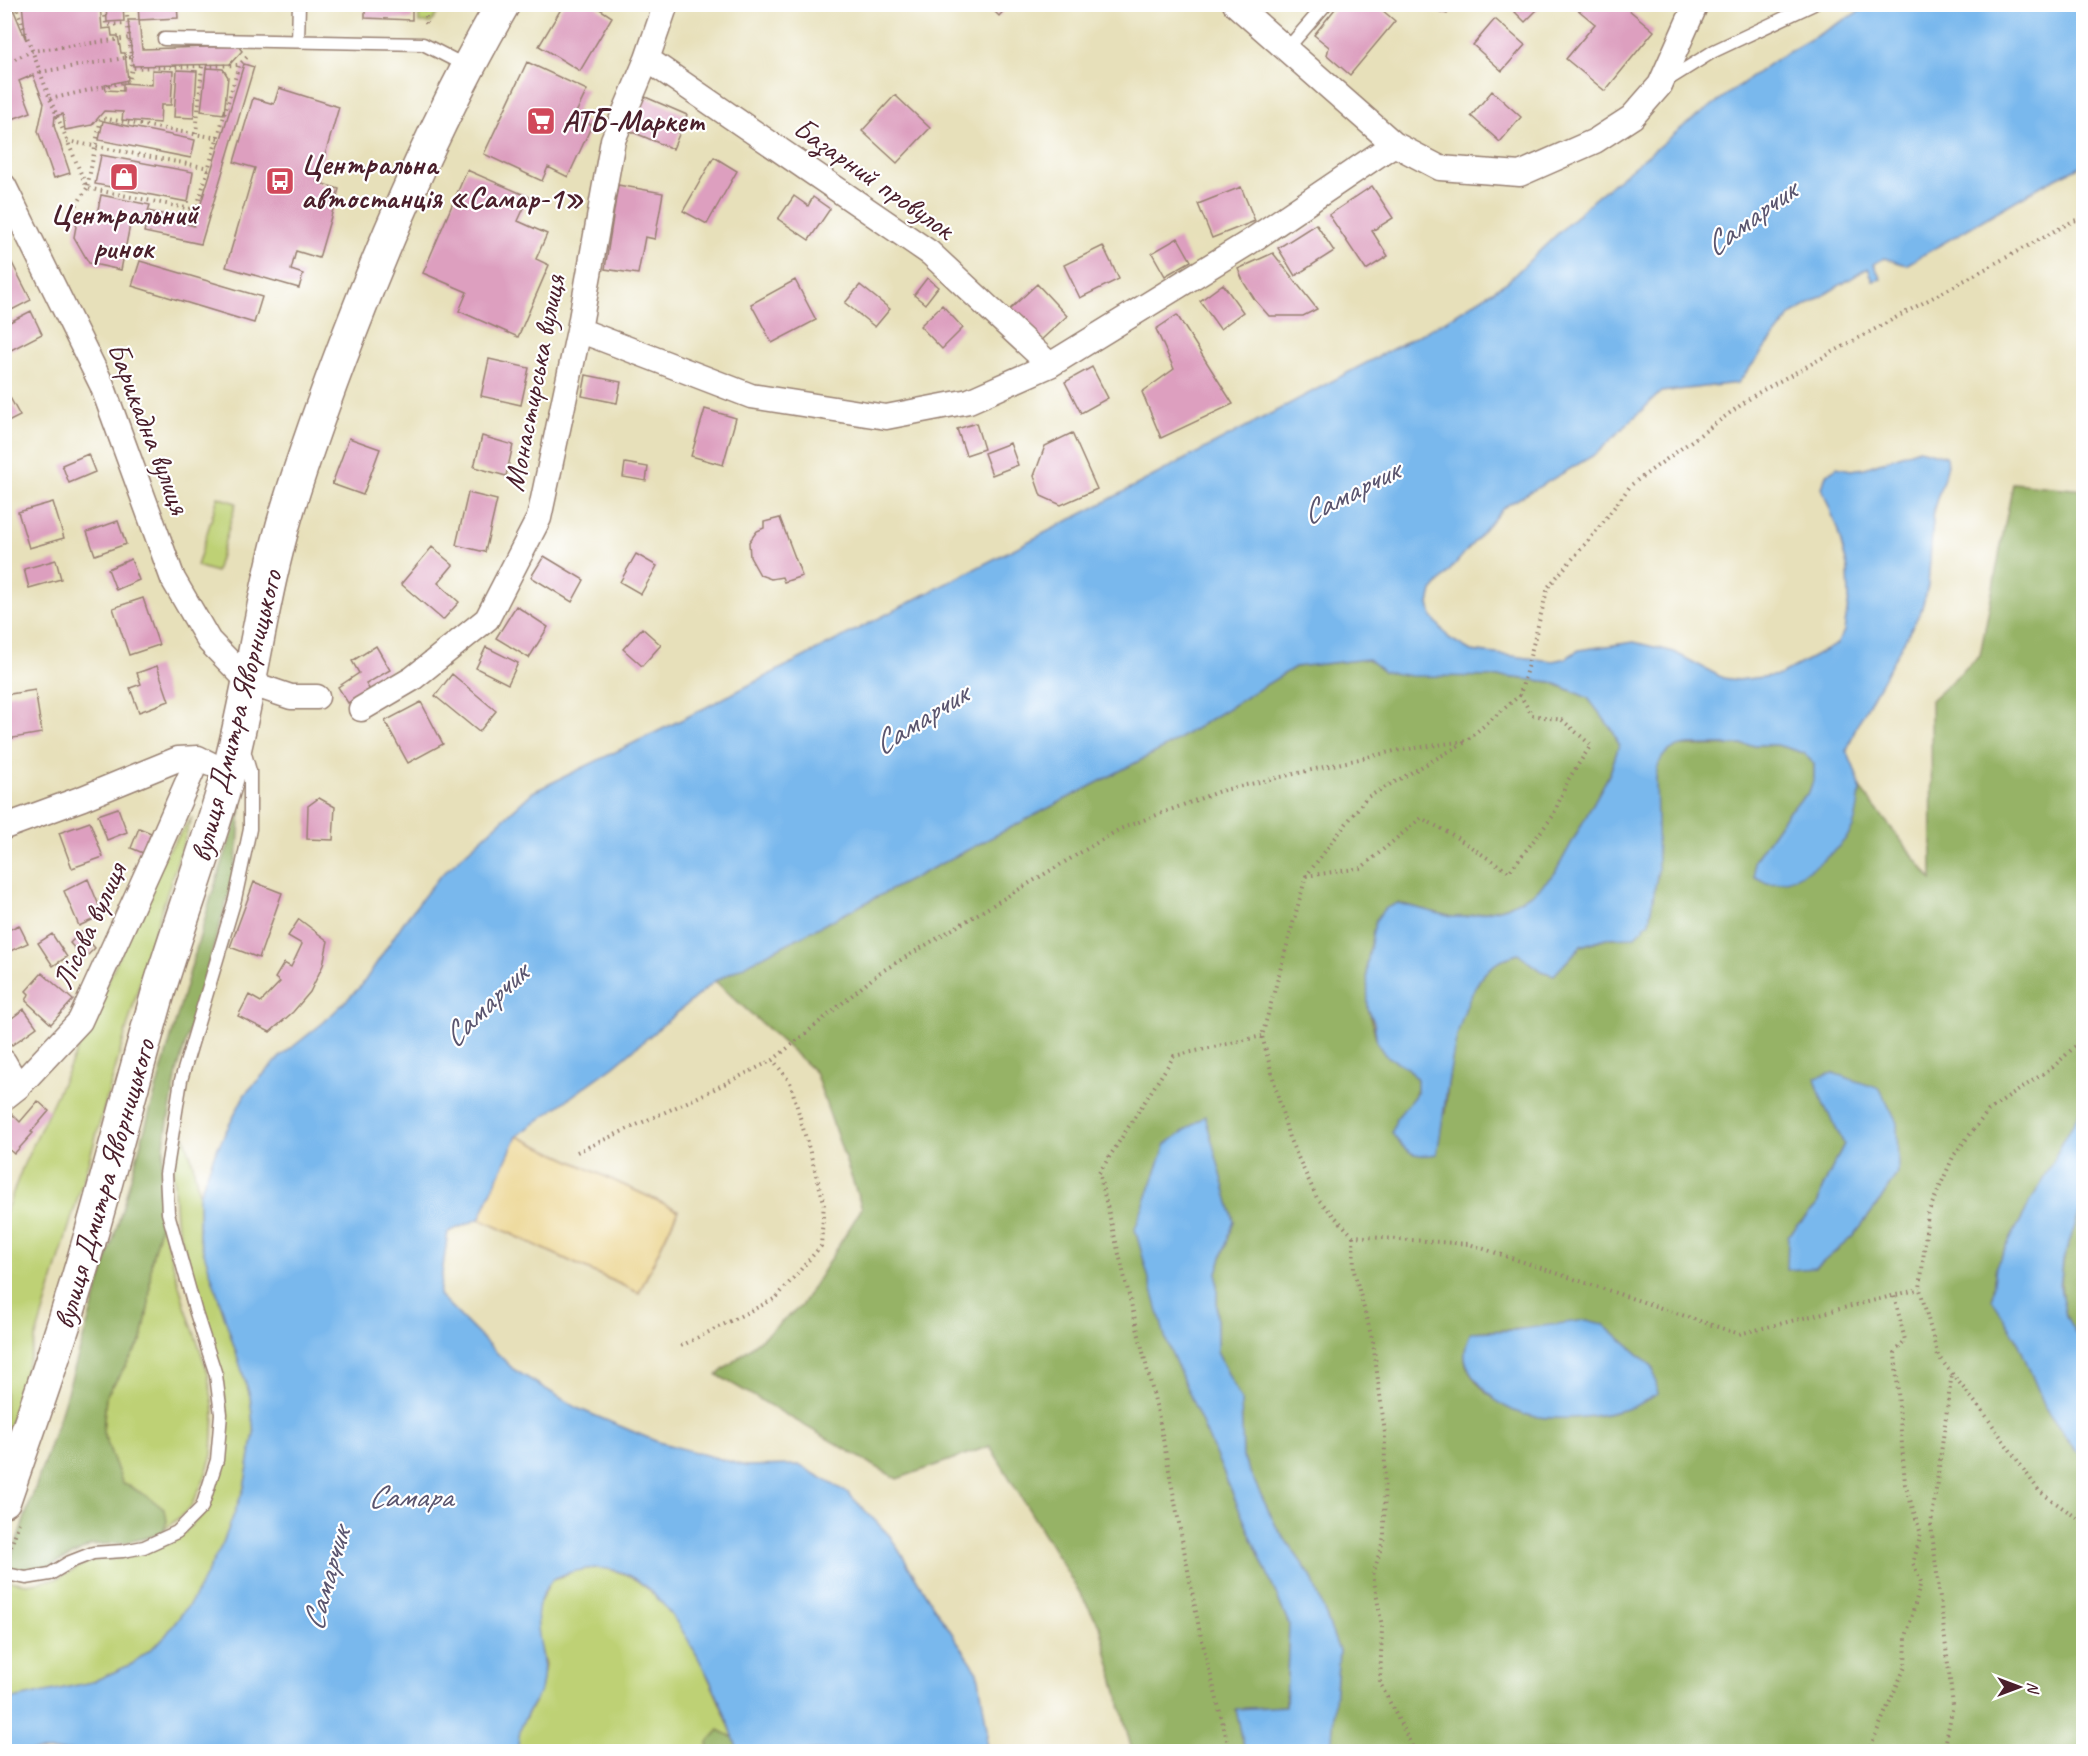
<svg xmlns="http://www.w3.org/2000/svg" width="2088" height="1756" font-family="Caveat,sans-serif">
<rect width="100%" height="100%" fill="#fff"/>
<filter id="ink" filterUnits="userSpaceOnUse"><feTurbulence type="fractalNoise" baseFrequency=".0167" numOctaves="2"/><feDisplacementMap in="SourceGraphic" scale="12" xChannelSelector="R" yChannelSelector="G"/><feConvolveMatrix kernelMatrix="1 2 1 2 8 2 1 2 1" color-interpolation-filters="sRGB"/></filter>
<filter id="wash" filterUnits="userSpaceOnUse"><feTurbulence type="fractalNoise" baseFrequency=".008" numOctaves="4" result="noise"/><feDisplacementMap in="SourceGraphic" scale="24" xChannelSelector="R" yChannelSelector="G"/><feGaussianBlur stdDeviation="1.35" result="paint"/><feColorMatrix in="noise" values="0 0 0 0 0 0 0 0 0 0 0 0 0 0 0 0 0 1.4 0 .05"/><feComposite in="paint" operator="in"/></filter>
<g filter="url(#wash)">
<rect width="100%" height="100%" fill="#e7e0ba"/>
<path fill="#bed174" stroke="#847850" stroke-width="1.5" d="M 419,5 L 419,4 L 443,5 L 431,23 L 419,23 Z
M 218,497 L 236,503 L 216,572 L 197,566 Z
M 192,817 L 154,933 L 92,1150 L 5,1440 L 5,1214 L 23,1166 L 75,1055 L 163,858 Z
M 181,1125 L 193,1164 L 199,1195 L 199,1237 L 250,1396 L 254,1434 L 244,1488 L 223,1543 L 193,1599 L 163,1639 L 132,1664 L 92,1682 L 9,1700 L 5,1699 L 4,1580 L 27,1584 L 56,1579 L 92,1560 L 126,1558 L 174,1541 L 205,1512 L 224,1457 L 227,1413 L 219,1368 L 176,1220 L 173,1171 Z
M 161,1222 L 185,1306 L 208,1373 L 214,1412 L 212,1455 L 204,1480 L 190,1508 L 163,1531 L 167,1521 L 150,1498 L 122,1482 L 103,1432 L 106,1396 L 142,1340 L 149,1303 L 151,1262 Z
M 601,1567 C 610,1570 623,1572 631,1577 C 682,1606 713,1686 734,1738 L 719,1731 L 707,1743 L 709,1751 L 518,1752 L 518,1731 L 541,1690 L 545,1664 L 538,1639 L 537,1608 L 550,1582 L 572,1571 Z"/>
<path fill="#96b366" stroke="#706948" stroke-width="1.5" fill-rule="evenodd" d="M 2013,483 L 2083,490 L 2083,1105 L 1996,1266 L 1992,1298 L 2016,1337 L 2046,1409 L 2075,1450 L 2083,1456 L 2083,1751 L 1331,1751 L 1339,1651 L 1311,1576 L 1277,1528 L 1243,1458 L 1241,1400 L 1217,1352 L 1217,1272 L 1234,1221 L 1204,1116 L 1166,1340 L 1289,1624 L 1286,1706 L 1236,1709 L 1245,1751 L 1132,1751 L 1100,1626 L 990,1446 L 897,1479 L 717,1375 L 801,1306 L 862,1208 L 815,1072 L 715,981 L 1162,749 L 1295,667 L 1368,659 L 1384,672 L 1506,677 L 1551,682 L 1588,698 L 1614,732 L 1619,745 L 1610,773 L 1555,873 L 1534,893 L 1507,907 L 1466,917 L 1452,917 L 1398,903 L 1368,1009 C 1374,1023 1374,1042 1384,1053 C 1390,1060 1401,1062 1408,1068 C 1430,1086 1409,1104 1396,1119 L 1445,1113 C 1449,1070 1456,1011 1483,975 C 1492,964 1506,957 1518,954 L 1541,971 L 1554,975 L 1581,946 L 1606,938 L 1634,937 L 1658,763 L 1664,753 L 1675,746 L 1777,745 L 1804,753 L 1814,764 L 1814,778 L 1809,792 L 1788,812 L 1754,861 L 1755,877 L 1768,883 L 1853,826 L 1860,788 L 1932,880 L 1931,700 L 1980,655 ZM 1823,1103 L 1898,1172 L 1877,1205 L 1852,1237 L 1816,1268 L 1788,1236 L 1817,1205 L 1822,1189 L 1844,1144 ZM 1603,1324 L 1653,1367 L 1487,1394 C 1468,1371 1457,1363 1471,1332 Z
M 241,807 L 238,847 L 230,890 L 177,1072 L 165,1138 L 159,1193 L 161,1222 L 151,1262 L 149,1303 L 142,1340 L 106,1396 L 103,1432 L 122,1482 L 150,1498 L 165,1510 L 167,1521 L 163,1531 L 150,1537 L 124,1543 L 92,1545 L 42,1570 L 26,1572 L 7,1569 L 59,1419 L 119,1220 L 212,894 Z
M 2083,1203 L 2083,1347 C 2078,1337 2069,1326 2066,1315 C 2054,1277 2067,1237 2083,1203 Z
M 719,1730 L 734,1738 L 738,1751 L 709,1751 L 707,1743 Z"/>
<path fill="#eeda9e" stroke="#9c7c64" stroke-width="1.5" d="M 517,1136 L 678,1210 L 639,1293 L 479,1219 Z"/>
<path fill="#79b8ed" stroke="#626c8c" stroke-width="1.5" d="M 1870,5 L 2083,5 L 2083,165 L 2046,183 L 1906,265 L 1884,258 L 1874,264 L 1881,279 L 1873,281 L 1868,268 L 1791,315 L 1738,383 L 1661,392 L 1596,454 L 1504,507 L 1432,591 L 1429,604 L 1432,617 L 1449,638 L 1471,651 L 1553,661 L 1566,658 L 1579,650 L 1634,642 L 1674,652 L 1723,678 L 1738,680 L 1780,675 L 1837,644 L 1844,631 L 1849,598 L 1848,569 L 1837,528 L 1822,488 L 1826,475 L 1837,467 L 1851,470 L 1865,468 L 1919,449 L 1946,456 L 1947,468 L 1934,508 L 1928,586 L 1921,611 L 1856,727 L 1847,751 C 1851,762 1860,778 1860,790 C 1859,801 1857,816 1853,827 C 1844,849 1792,889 1767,883 C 1763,882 1759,878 1755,877 L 1754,861 L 1788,812 L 1809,792 L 1814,778 L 1814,764 L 1804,753 L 1777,745 L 1689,745 C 1668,747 1659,755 1656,776 L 1658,870 L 1649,922 L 1634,937 L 1606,938 L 1581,946 L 1554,975 L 1541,971 L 1518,954 C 1506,957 1492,964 1483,975 C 1451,1017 1447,1102 1437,1154 C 1414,1158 1405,1153 1392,1133 L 1396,1119 L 1417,1093 L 1417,1079 L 1408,1068 L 1385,1055 L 1377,1043 L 1374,1022 L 1368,1009 L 1367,964 L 1375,921 L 1384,909 L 1398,903 L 1452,917 L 1466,917 L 1507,907 L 1534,893 L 1555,873 L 1610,773 L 1619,745 L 1614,732 L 1588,698 L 1552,682 L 1506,677 L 1411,676 L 1384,672 L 1368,659 L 1295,667 L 1162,749 L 715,981 L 614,1066 L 517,1136 L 479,1219 L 448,1232 L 439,1295 L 513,1369 L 577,1408 L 658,1442 L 746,1466 L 799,1465 L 848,1493 L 890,1536 L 927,1596 L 978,1672 L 987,1729 L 986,1751 L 738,1751 C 723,1701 678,1601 630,1576 C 617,1569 600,1567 586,1569 C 575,1571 556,1574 549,1584 C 522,1619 552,1653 541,1689 C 539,1696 533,1702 530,1709 C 521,1723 518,1735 518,1751 L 5,1751 L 5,1699 L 9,1700 L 92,1682 L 132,1664 L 163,1639 L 193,1599 L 223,1543 L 244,1488 L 254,1434 L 250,1396 L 199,1237 L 199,1195 L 214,1155 L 245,1094 L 280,1057 L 324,1022 L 362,985 L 403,923 L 439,877 L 533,792 L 687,717 L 1097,506 L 1447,320 L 1507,282 L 1594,199 L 1685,125 L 1778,58 Z
M 1833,1073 L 1880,1089 L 1897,1123 L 1898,1172 L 1877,1205 L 1852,1237 L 1816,1268 L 1787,1270 L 1788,1236 L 1817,1205 L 1822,1189 L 1844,1144 L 1823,1103 L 1815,1078 Z
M 2083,1105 L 2083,1203 L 2063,1260 L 2060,1287 L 2066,1316 L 2083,1347 L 2083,1456 L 2075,1450 L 2046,1409 L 2016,1337 L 1992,1299 L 1996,1266 Z
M 1205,1116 L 1234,1221 L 1217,1272 L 1217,1352 L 1241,1400 L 1243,1458 L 1277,1528 L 1311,1576 L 1339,1651 L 1331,1751 L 1245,1751 L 1236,1709 L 1286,1706 L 1289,1624 L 1166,1340 L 1135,1229 L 1166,1144 Z
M 1586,1320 L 1603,1324 L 1653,1367 L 1658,1394 C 1651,1397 1644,1402 1637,1405 C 1606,1418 1545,1424 1514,1411 C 1500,1405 1487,1394 1478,1382 C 1463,1364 1461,1354 1471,1332 L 1515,1330 Z"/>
<g id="blocks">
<path fill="#dd9fbf" d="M 4,4 L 11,4 L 26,40 L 22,4 L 100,4 L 102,29 L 111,28 L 112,36 L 118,36 L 121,53 L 125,53 L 128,80 L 105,85 L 106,90 L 123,91 L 123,83 L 152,85 L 152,70 L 173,71 L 171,105 L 161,105 L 160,123 L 122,120 L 123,112 L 104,111 L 92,125 L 65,130 L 63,114 L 55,116 L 54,126 L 70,173 L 54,178 L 38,131 L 44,103 L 33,75 L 19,81 L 31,112 L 7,121 L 4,114 Z
M 106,4 L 123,4 L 124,21 L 107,22 Z
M 138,4 L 177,4 L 178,18 L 139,20 Z
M 365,4 L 412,4 L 412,20 L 365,18 Z
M 564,4 L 592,4 L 612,17 L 580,71 L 539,46 Z
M 987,4 L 1010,4 L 999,16 Z
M 1339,4 L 1375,4 L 1395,21 L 1350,75 L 1327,55 L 1329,47 L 1314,35 Z
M 1429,4 L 1456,4 L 1447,14 L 1431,9 Z
M 1507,4 L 1543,4 L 1525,22 Z
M 1581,4 L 1622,4 L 1654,31 L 1605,91 L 1566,59 L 1595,24 L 1577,9 Z
M 1495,19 L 1525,45 L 1502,71 L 1473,45 Z
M 128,20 L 139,20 L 142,49 L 238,46 L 242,51 L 230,64 L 133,66 Z
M 527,62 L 587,90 L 574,117 L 592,125 L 568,177 L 548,167 L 542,181 L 484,154 Z
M 244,64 L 254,67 L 201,244 L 144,232 L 146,224 L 131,220 L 121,270 L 89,263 L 74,237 L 79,210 L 97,214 L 101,195 L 150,205 L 148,211 L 180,218 L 180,222 L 194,226 Z
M 206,68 L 223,69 L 228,77 L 224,114 L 201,111 Z
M 177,70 L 197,71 L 194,118 L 174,117 Z
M 279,88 L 339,107 L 317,182 L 339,189 L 319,258 L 296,251 L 291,270 L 303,274 L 299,288 L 226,267 L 255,168 L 234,162 L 253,98 L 274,104 Z
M 1492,91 L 1521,117 L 1500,142 L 1471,116 Z
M 895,95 L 930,128 L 897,163 L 862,131 Z
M 643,96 L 687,115 L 673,149 L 628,130 Z
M 103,121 L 195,140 L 191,158 L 99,140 Z
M 101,155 L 193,172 L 188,202 L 95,184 Z
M 714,157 L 737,171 L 707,224 L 683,211 Z
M 467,170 L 529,197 L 518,221 L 547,234 L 536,259 L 549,265 L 518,337 L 459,311 L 467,292 L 423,273 Z
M 618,185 L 663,193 L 655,239 L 645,237 L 638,274 L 605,269 Z
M 1372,186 L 1393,218 L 1372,231 L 1388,256 L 1366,270 L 1329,215 Z
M 1241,187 L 1255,221 L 1212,238 L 1198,204 Z
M 794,196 L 808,206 L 813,197 L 830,209 L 809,240 L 778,219 Z
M 1316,224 L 1334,251 L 1295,276 L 1278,248 Z
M 1178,238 L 1191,261 L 1165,276 L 1152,253 Z
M 1103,246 L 1119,279 L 1080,298 L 1064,265 Z
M 1273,253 L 1317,309 L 1303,316 L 1269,316 L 1255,300 L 1244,283 L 1238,269 Z
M 11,261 L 31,300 L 4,314 L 4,265 Z
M 140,261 L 262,297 L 254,323 L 132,286 Z
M 927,278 L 938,287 L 925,304 L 914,295 Z
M 795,280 L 816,320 L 772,343 L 751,304 Z
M 1037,284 L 1067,316 L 1039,342 L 1009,310 Z
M 1223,284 L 1243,312 L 1220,329 L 1200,301 Z
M 860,285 L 890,309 L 875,327 L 845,303 Z
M 942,305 L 963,328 L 942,349 L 920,326 Z
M 31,311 L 42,334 L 11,350 L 4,338 L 4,325 Z
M 1177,315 L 1233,404 L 1161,438 L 1142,392 L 1174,369 L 1156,329 Z
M 489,359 L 529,368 L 521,405 L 481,396 Z
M 1092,367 L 1108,398 L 1081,413 L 1065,382 Z
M 586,375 L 621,382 L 617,403 L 582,396 Z
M 7,392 L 20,416 L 4,424 L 4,393 Z
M 705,409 L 736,418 L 723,465 L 691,456 Z
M 976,423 L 984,449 L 966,455 L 957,429 Z
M 1072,433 L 1097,489 L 1061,505 L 1041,496 L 1034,476 L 1045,446 Z
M 482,436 L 513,445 L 506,476 L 474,467 Z
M 349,438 L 380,449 L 363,495 L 332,484 Z
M 1010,443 L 1018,465 L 992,475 L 984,453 Z
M 88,454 L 95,472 L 69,483 L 62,465 Z
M 625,463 L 648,467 L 646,481 L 623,477 Z
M 468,493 L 497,500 L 485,552 L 456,545 Z
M 53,502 L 64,538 L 29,548 L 18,512 Z
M 780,518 L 802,576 L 784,582 L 782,577 L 771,579 L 760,575 L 750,557 L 749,542 L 757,531 L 764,528 L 764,522 Z
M 118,521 L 126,544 L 95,555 L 87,532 Z
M 432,547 L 453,565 L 438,583 L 459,602 L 443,620 L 401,584 Z
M 636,554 L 657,566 L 641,594 L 620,582 Z
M 544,556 L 584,580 L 572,602 L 531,577 Z
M 131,559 L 139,580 L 116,590 L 108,569 Z
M 56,560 L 61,579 L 29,588 L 24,569 Z
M 143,598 L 159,645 L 129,655 L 113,608 Z
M 516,606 L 548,627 L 529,658 L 496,638 Z
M 642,628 L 661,645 L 642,666 L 623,649 Z
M 376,646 L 390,670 L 366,684 L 370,690 L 348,703 L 338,687 L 359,673 L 352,661 Z
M 486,647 L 518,663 L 508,684 L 476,668 Z
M 157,666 L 169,701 L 139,712 L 130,688 L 141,684 L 137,673 Z
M 452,674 L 496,711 L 479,732 L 435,696 Z
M 35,690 L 42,733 L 8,739 L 4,714 L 4,695 Z
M 421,702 L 443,744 L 408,763 L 385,721 Z
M 319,798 L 335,807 L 333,840 L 307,839 L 308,806 Z
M 118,808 L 127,832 L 107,840 L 98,815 Z
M 90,822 L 103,857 L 72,868 L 59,833 Z
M 139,828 L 151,833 L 143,853 L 131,848 Z
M 88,879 L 103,915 L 79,926 L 64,891 Z
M 254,882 L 282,893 L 259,958 L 230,947 Z
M 299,919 L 328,941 L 323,965 L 310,992 L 293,1012 L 270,1032 L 238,1016 L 249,995 L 261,1002 L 280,982 L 275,978 L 284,963 L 291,967 L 302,944 L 288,936 Z
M 19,925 L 28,943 L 6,953 L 4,932 Z
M 81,932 L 95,948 L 84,959 L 70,943 Z
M 52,934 L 67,957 L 53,966 L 38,943 Z
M 42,973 L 73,1000 L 51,1024 L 26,1001 L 29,994 L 26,991 Z
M 24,1009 L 37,1027 L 12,1045 L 4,1035 L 4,1024 Z
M 38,1101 L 49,1111 L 31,1132 L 33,1133 L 14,1154 L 4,1145 L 4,1122 L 12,1114 L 20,1122 Z"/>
</g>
</g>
<g filter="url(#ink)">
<use href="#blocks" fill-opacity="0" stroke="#988072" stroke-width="1.5"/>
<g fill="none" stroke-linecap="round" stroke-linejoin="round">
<g stroke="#988072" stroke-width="15">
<path id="service" d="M 164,39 L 423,44 L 466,66
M 298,41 L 299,4
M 1286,50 L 1326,4
M 1666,81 L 1714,51 L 1814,4
M 7,1574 L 26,1578 L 50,1574 L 70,1562 L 93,1553 L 123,1551 L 144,1547 L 177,1532 L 202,1507 L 217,1460 L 221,1414 L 216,1375 L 196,1313 L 168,1213 L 166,1174 L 181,1080 L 235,899 L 250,829 L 250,771 L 243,747"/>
</g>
<g stroke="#988072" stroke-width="27">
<path id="minor" d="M 1235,4 L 1394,144 L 1440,168 L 1520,174 L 1595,141 L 1632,117 L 1660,85 L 1696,4
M 647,59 L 930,253 L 1050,365
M 4,186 L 102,385 L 173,579 L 209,641 L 250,683 L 291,697 L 317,697
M 579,330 L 751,396 L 886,417 L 969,401 L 1050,365 L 1248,243 L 1394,144
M 361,709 L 412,679 L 487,619 L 539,518 L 579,330 L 613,140 L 647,59 L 666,4
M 4,827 L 83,798 L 178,759 L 198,758 L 210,764
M 4,1062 L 18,1087
M 4,1098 L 18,1087 L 80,1021 L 159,847 L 198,758"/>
</g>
<g stroke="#988072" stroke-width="36">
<path id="trunk" d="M 4,1500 C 22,1447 41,1395 58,1342 C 97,1224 126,1103 161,983 C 183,912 209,843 229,771 C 252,684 262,594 288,508 C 306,450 327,392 349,335 C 393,220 441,111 503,4"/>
</g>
<path stroke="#988072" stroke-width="4" stroke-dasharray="1.5 4.5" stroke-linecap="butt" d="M 15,4 L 50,99 L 87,188 L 68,219
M 104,4 L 106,25 L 127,24
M 126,4 L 132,68 L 239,65
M 426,4 L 426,23 L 429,27
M 4,64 L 32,51 L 129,38
M 40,72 L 130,57
M 50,99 L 129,81 L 132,68
M 196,134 L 202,66
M 218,138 L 101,118 L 87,188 L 196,210 L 239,65 L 247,57
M 67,141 L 209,168
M 1464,743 L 1366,798 L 1306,876 L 1262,1036 L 1289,1138 L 1317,1198 L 1353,1236 L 1469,1244 L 1739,1334 L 1920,1289
M 1306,876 L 1361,868 L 1421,818 L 1451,834 L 1509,872 L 1553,816 L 1568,780 L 1591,745 L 1562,720 L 1532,715 L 1520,695
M 2084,1038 L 2053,1067 L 1988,1111 L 1954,1155 L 1928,1213 L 1920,1289 L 1938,1356 L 1986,1416 L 2039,1491 L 2084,1523
M 577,1152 L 696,1098 L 773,1060 L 879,973 L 1120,829 L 1220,791 L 1394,751 L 1466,741 L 1520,695 L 1548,587 L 1594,534 L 1631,485 L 1756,394 L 2073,221 L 2084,218
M 1353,1236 L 1354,1271 L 1373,1342 L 1385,1433 L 1384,1537 L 1373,1575 L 1382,1627 L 1380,1683 L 1415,1752
M 681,1346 L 776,1298 L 821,1246 L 824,1202 L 790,1082 L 773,1060
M 7,1558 L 19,1523
M 1230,1752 L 1199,1628 L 1158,1413 L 1099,1173 L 1174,1056 L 1262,1036
M 1868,1752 L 1905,1667 L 1906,1637 L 1921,1582 L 1913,1563 L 1921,1534 L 1905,1484 L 1895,1353 L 1905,1340 L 1894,1295
M 1944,1752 L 1953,1705 L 1931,1525 L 1952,1373"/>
<use href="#service" stroke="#fff" stroke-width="12"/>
<use href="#minor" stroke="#fff" stroke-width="24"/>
<use href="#trunk" stroke="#fff" stroke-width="33"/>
</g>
</g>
<defs>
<g id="supermarket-square" transform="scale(1.5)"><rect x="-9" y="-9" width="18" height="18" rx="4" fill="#d1495b" stroke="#fff"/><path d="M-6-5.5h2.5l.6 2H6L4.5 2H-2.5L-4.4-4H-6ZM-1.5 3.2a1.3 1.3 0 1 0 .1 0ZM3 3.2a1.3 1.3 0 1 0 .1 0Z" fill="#fff"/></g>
<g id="shop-square" transform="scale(1.5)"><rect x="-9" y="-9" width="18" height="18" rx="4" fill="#d1495b" stroke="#fff"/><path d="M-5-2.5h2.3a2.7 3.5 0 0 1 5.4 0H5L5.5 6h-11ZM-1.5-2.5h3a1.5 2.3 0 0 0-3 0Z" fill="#fff"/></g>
<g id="bus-square" transform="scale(1.5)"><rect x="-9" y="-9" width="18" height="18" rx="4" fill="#d1495b" stroke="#fff"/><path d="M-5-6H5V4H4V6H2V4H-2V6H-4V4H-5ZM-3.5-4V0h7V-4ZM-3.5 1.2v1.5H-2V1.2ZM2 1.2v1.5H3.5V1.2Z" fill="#fff"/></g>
</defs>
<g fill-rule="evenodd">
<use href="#supermarket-square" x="541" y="121"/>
<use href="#shop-square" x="124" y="177"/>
<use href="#bus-square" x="280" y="181"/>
</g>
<g text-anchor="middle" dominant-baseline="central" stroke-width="4.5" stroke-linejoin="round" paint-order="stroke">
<g font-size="30" font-weight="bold" fill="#4a1f2b" stroke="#fff" text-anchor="start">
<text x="562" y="121">АТБ-Маркет</text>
<text x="301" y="164">Центральна<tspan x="301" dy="34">автостанція «Самар-1»</tspan></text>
<text x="124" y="214" text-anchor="middle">Центральний<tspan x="124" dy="34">ринок</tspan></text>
</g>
<g font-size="30" fill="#4a1f2b" stroke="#fff">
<text transform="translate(874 178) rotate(35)">Базарний провулок</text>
<text transform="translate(534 383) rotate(-79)">Монастирська вулиця</text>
<text transform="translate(149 428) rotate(69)">Барикадна вулиця</text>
<text transform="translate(236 716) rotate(-76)">вулиця Дмитра Яворницького</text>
<text transform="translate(89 926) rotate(-65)">Лісова вулиця</text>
<text transform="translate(104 1184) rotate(-74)">вулиця Дмитра Яворницького</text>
</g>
<g font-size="32" font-style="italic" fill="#5a556f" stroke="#fff">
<text transform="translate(1750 218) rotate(-36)">Самарчик</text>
<text transform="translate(1350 492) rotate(-27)">Самарчик</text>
<text transform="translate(920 719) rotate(-32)">Самарчик</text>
<text transform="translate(485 1005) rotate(-44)">Самарчик</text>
<text x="410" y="1496">Самара</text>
<text transform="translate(326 1579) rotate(-74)">Самарчик</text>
</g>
</g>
<rect width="2088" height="1756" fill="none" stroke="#fff" stroke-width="24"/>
<g transform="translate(2019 1687) rotate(90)" stroke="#ffffff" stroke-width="4.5" paint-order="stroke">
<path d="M0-4.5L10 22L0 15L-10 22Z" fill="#4a1f2b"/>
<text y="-9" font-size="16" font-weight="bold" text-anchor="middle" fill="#4a1f2b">N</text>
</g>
</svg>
